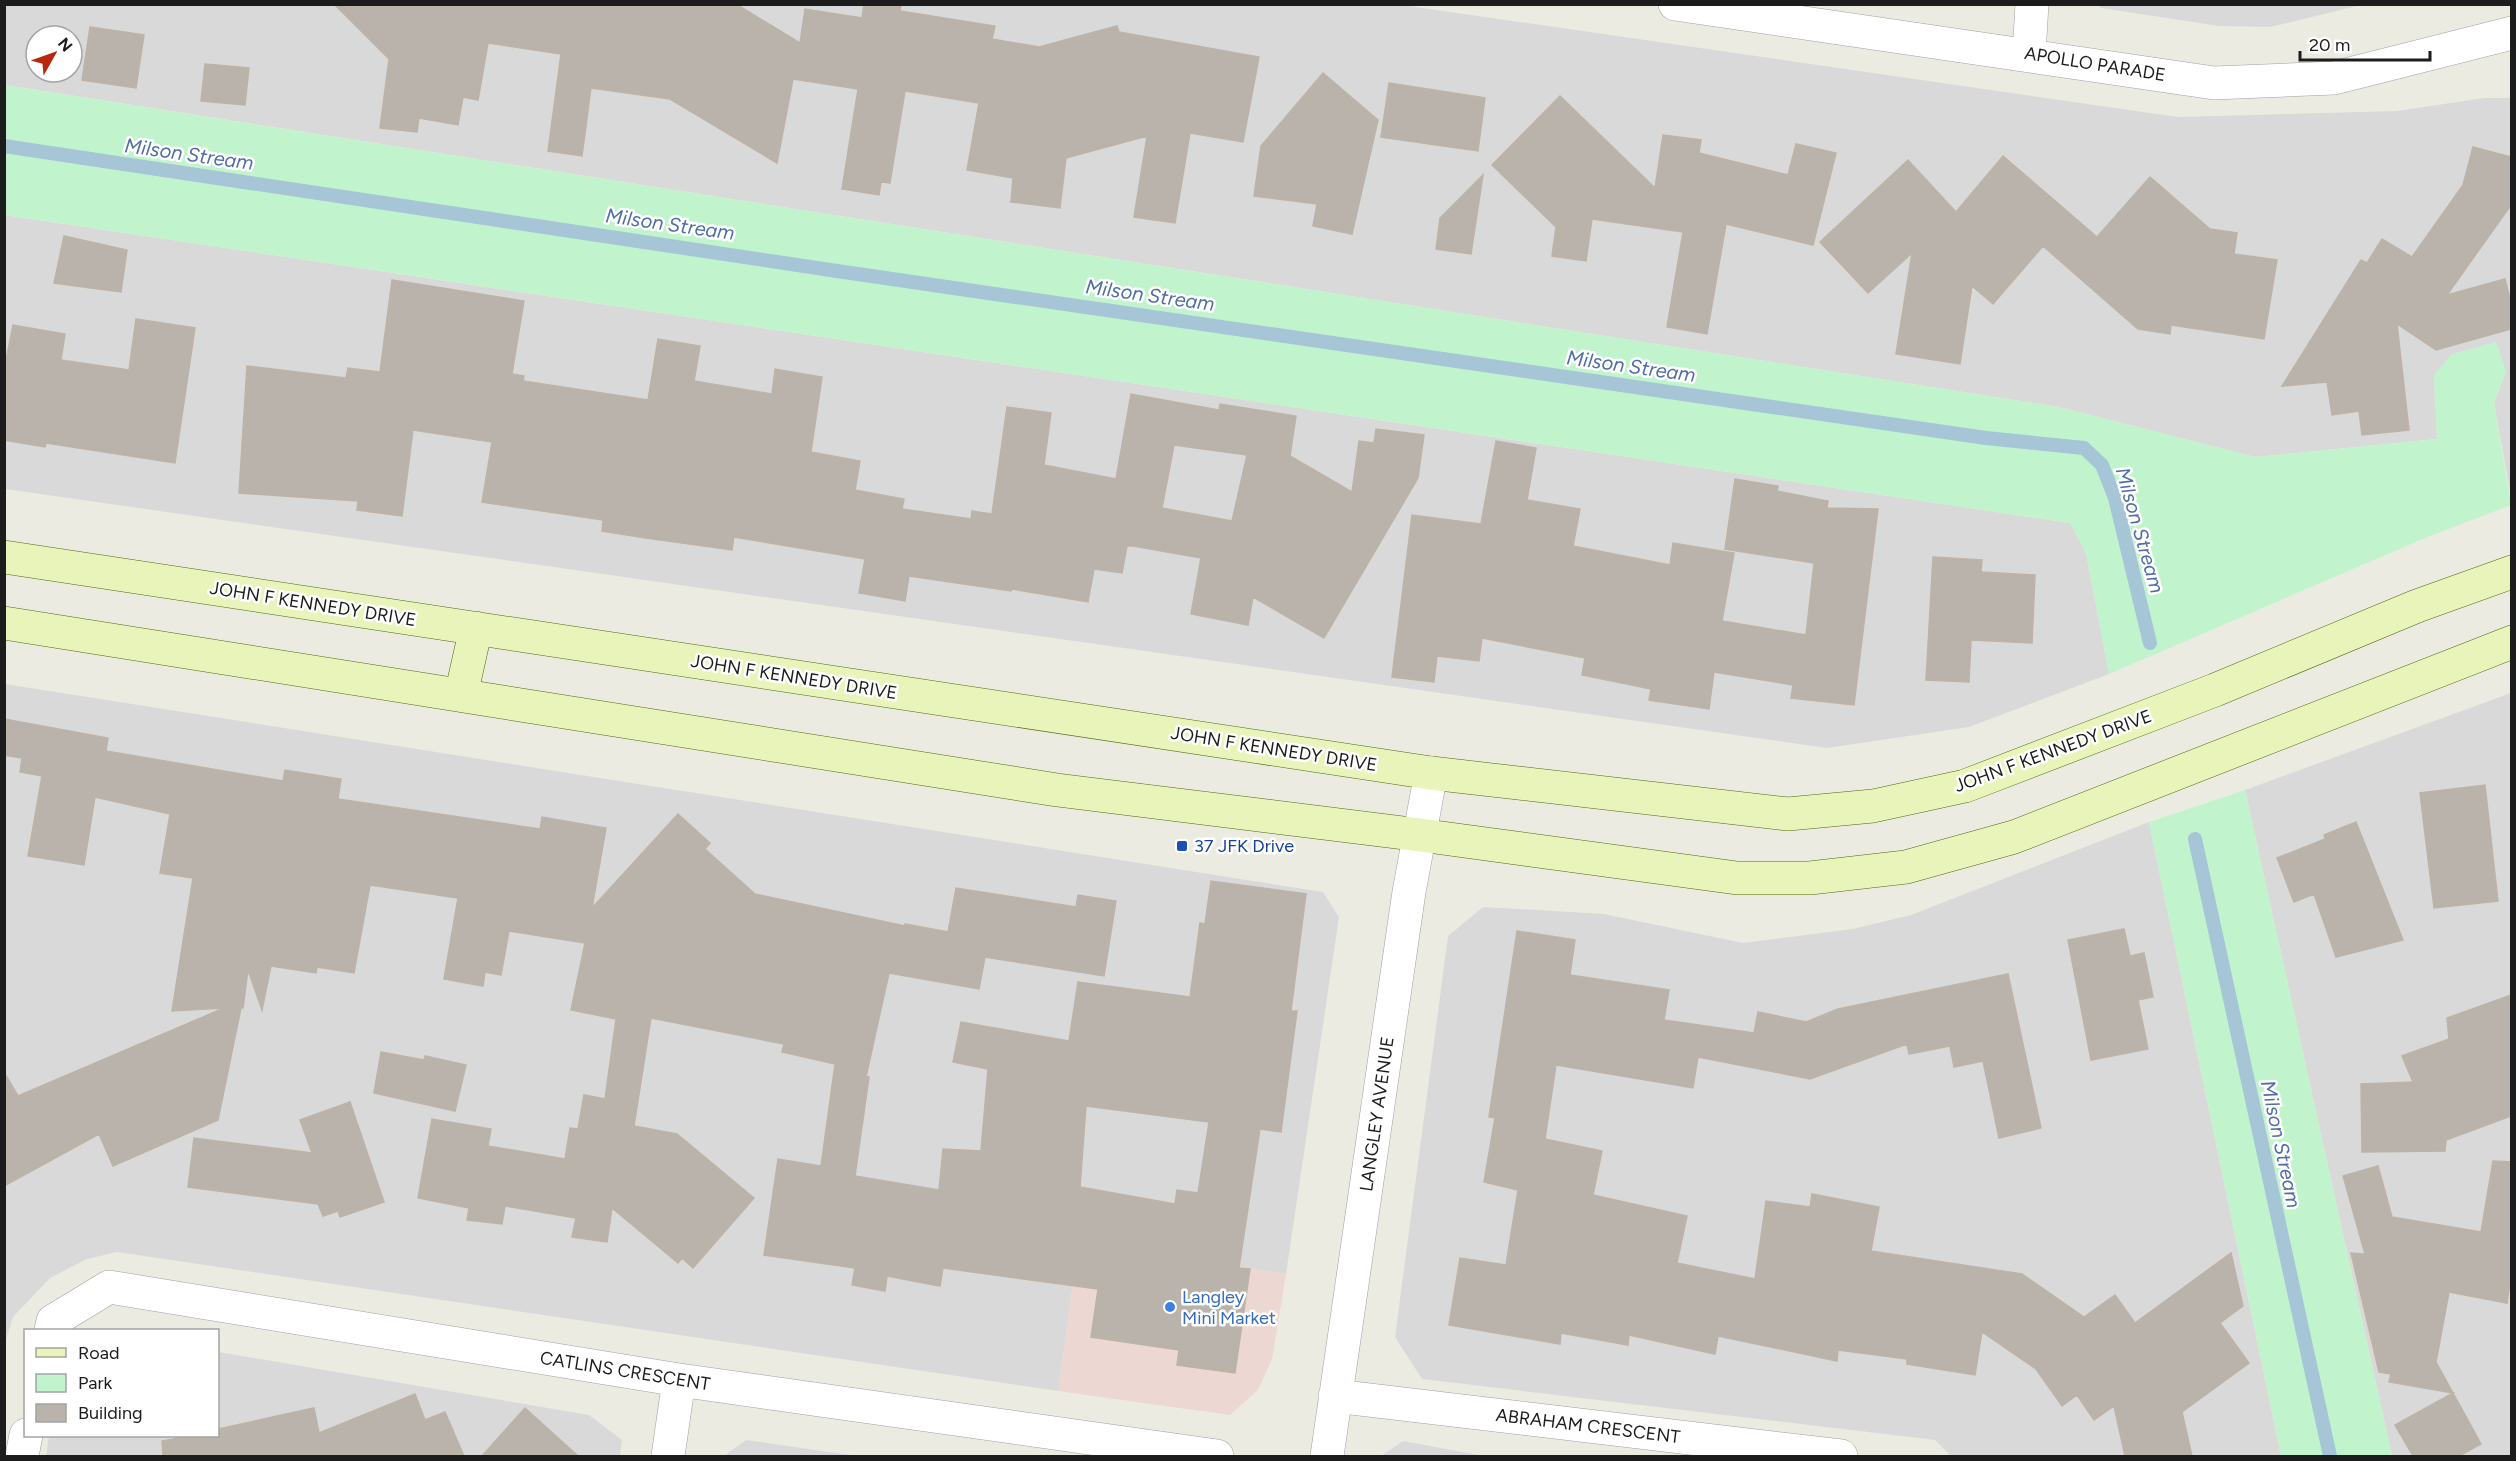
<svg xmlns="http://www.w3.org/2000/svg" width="2516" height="1461" font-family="Figtree,sans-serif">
<rect width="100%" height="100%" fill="#ecebe2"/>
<path fill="#dad9d9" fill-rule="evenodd" d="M 1395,4 L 2178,117 L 2397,111 L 2484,98 L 2511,98 L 2511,497 L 2494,403 L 2506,371 L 2434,375 L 2437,439 L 2255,457 L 2059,407 L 5,85 L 4,5 ZM 36,36 L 72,36 L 72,72 L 36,72 Z
M 2098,5 L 2361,5 L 2270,27 L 2219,26 L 2101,8 Z
M 4,215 L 2070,523 L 2086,553 L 2109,674 L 1969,727 L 1827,748 L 5,489 Z
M 5,684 L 1323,892 L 1339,917 L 1286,1274 L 1079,1242 L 1058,1391 L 117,1252 L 87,1259 L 50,1278 L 13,1317 L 5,1343 Z
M 2511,693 L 2511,1456 L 2392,1456 L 2245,790 Z
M 2149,822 L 2281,1456 L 1951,1456 L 1935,1440 L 1422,1379 L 1395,1337 L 1448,936 L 1483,907 L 1604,914 L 1743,943 L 1853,929 L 1911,915 Z
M 218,1352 L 589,1415 L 622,1440 L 620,1456 L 46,1456 L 49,1436 L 218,1436 Z
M 746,1440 L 857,1456 L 724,1456 Z
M 1403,1441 L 1484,1456 L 1381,1456 Z"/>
<path fill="#ecd7d2" d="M 1079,1241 L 1286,1274 L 1272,1359 L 1258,1390 L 1230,1415 L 1058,1391 Z"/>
<path fill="#c1f4cd" d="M 4,85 L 2059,407 L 2255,457 L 2437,439 L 2434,375 L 2452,354 L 2496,342 L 2506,371 L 2494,403 L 2511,505 L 2425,538 L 2109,674 L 2086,553 L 2070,523 L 5,215 Z
M 2245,790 L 2392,1456 L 2281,1456 L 2149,822 Z"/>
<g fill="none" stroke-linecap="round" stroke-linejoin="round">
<path stroke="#a6c5d7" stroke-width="14" d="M 4,146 L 837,271 L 1986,438 L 2084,448 L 2102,465 L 2115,498 L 2150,643
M 2195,839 L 2330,1456"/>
</g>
<path fill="#b9b3ac" stroke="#bdb3a6" stroke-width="1.5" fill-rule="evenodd" d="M 334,4 L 736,4 L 800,43 L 805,9 L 862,18 L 864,4 L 901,4 L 900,11 L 995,26 L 992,39 L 1039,47 L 1117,26 L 1119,32 L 1259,57 L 1243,142 L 1190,133 L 1175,223 L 1134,217 L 1147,136 L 1066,158 L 1060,208 L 1011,202 L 1013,178 L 967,170 L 979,103 L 905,91 L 890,183 L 881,182 L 879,195 L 842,189 L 858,89 L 793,79 L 777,163 L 670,99 L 591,88 L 582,156 L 548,151 L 561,54 L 488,43 L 478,100 L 463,97 L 458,125 L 419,118 L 417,132 L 380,128 L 389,59 Z
M 90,27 L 144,35 L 136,88 L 82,80 Z
M 205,64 L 249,68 L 245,105 L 201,101 Z
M 1323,73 L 1378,120 L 1352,234 L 1313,226 L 1317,204 L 1254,196 L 1261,146 Z
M 1389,83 L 1485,98 L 1478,151 L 1381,137 Z
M 1560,96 L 1655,188 L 1663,135 L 1701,140 L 1699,153 L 1788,175 L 1796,144 L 1836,153 L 1813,245 L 1726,224 L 1707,334 L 1667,327 L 1683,232 L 1592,219 L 1586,261 L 1552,256 L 1556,227 L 1492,165 Z
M 2473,147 L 2511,157 L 2511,205 L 2447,295 L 2505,279 L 2511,303 L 2511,329 L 2436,350 L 2397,324 L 2409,430 L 2362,435 L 2359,411 L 2332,415 L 2327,382 L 2282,386 L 2361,260 L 2367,263 L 2382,239 L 2412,257 L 2463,185 Z
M 2003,156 L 2097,237 L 2150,177 L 2210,229 L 2237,233 L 2234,254 L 2277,260 L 2264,339 L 2171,325 L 2170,334 L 2138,329 L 2043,246 L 1993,304 L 1972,286 L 1960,364 L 1896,354 L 1912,253 L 1868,293 L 1820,242 L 1908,160 L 1956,212 Z
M 1483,175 L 1471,254 L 1436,249 L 1440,218 Z
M 64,236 L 127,250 L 121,292 L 54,283 Z
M 392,280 L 524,301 L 512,374 L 524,376 L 523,381 L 648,400 L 658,339 L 700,346 L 694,381 L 772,394 L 775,369 L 822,377 L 811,452 L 860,461 L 855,490 L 904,499 L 902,509 L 971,519 L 972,511 L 992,514 L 1007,407 L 1051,413 L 1044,465 L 1116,479 L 1131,394 L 1219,410 L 1220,404 L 1296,416 L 1290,456 L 1352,492 L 1359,441 L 1374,443 L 1376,429 L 1424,435 L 1418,478 L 1324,638 L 1253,597 L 1248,625 L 1191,614 L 1201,558 L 1133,546 L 1127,546 L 1122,573 L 1094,569 L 1088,602 L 1012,589 L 1011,591 L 909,576 L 905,601 L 859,593 L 865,559 L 734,537 L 732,550 L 646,538 L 602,531 L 603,520 L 482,502 L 492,442 L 413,430 L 402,516 L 357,510 L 358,501 L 239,493 L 247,366 L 346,378 L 348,368 L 380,372 ZM 1174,445 L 1247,455 L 1232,521 L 1162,508 Z
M 136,319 L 195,328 L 175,463 L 46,443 L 45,447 L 4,440 L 4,370 L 13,325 L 65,334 L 61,360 L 129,370 Z
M 1496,441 L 1536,448 L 1527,500 L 1580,509 L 1573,546 L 1670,565 L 1673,543 L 1734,553 L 1722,621 L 1806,635 L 1814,563 L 1725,549 L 1735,479 L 1778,486 L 1777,491 L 1828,501 L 1827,508 L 1878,509 L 1854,705 L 1791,698 L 1793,685 L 1714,672 L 1709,709 L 1649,700 L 1651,689 L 1582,675 L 1585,658 L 1482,638 L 1479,661 L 1437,656 L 1434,682 L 1392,677 L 1412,515 L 1481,524 Z
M 1933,557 L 1982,560 L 1981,572 L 2035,575 L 2032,643 L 1971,640 L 1969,682 L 1926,680 Z
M 4,719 L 108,738 L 106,751 L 283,781 L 285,770 L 341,779 L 338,799 L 540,829 L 542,817 L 606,828 L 592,908 L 678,814 L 710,843 L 705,849 L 755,894 L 905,926 L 905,924 L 948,932 L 956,888 L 1076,907 L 1078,895 L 1116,901 L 1104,976 L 985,957 L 979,989 L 889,973 L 866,1077 L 869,1077 L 855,1176 L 939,1190 L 943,1149 L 981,1151 L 988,1069 L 953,1062 L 961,1022 L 1069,1041 L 1078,982 L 1190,997 L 1200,923 L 1205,924 L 1211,881 L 1306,894 L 1291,1011 L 1297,1011 L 1281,1132 L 1260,1129 L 1239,1268 L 1250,1269 L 1235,1373 L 1177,1365 L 1179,1350 L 1091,1337 L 1098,1289 L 943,1268 L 940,1286 L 887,1276 L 885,1291 L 852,1285 L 855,1268 L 764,1255 L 778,1159 L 821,1166 L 835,1064 L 782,1052 L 784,1044 L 651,1018 L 634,1126 L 677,1134 L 754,1198 L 693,1268 L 682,1258 L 678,1263 L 612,1208 L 607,1242 L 572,1237 L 576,1218 L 505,1206 L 502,1224 L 467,1220 L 469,1208 L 418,1198 L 432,1119 L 491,1129 L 488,1146 L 565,1159 L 570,1128 L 578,1129 L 584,1095 L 605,1099 L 616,1019 L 571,1010 L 585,943 L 509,931 L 501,975 L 485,972 L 483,986 L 444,979 L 458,898 L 370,885 L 354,973 L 317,967 L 316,973 L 271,966 L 262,1010 L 248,970 L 243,1008 L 241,1008 L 218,1120 L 113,1166 L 99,1134 L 4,1186 L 4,1072 L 18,1096 L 224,1008 L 172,1011 L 193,878 L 160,873 L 170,814 L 95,797 L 84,865 L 28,856 L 42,776 L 20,772 L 22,758 L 4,755 ZM 1086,1106 L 1209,1122 L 1198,1193 L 1177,1190 L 1175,1204 L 1080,1187 Z
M 2485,785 L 2498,901 L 2434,908 L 2420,793 Z
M 2356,822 L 2403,940 L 2336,957 L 2314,894 L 2294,902 L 2277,858 L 2325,839 L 2324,835 Z
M 2124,929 L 2130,956 L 2144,953 L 2153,997 L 2138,1000 L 2148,1049 L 2091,1060 L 2068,940 Z
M 1517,931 L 1575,940 L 1570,975 L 1669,990 L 1664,1020 L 1754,1033 L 1758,1012 L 1806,1022 L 1838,1009 L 2008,974 L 2041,1128 L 1999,1138 L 1983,1061 L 1954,1067 L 1950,1046 L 1909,1054 L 1907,1044 L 1810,1079 L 1698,1057 L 1693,1088 L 1556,1065 L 1545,1139 L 1602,1151 L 1593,1195 L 1687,1216 L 1677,1263 L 1755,1279 L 1766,1201 L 1810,1207 L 1812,1194 L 1879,1207 L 1871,1251 L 2022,1274 L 2084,1317 L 2115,1295 L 2135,1323 L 2231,1253 L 2243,1306 L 2220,1323 L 2249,1363 L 2182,1412 L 2192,1456 L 2125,1456 L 2114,1406 L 2094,1420 L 2077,1395 L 2062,1406 L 2036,1369 L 1982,1332 L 1975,1375 L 1907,1364 L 1907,1359 L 1838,1350 L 1837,1361 L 1718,1336 L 1715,1354 L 1629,1335 L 1628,1345 L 1561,1333 L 1560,1344 L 1449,1325 L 1460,1258 L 1506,1265 L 1518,1190 L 1484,1182 L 1495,1118 L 1489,1117 Z
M 2511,995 L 2511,1116 L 2446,1140 L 2445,1151 L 2362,1152 L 2361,1084 L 2413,1082 L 2402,1056 L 2449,1039 L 2447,1018 Z
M 381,1052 L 424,1060 L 425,1056 L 466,1065 L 455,1111 L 374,1093 Z
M 350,1102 L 384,1202 L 340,1217 L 338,1211 L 323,1216 L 318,1204 L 188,1187 L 194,1138 L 312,1153 L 300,1120 Z
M 2493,1161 L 2511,1162 L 2511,1276 L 2507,1303 L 2449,1292 L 2436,1362 L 2481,1444 L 2459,1456 L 2413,1456 L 2395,1425 L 2453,1393 L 2389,1382 L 2391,1374 L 2379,1372 L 2351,1253 L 2365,1254 L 2343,1176 L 2378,1166 L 2392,1217 L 2481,1232 Z
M 415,1394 L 425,1420 L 445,1412 L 464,1456 L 163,1456 L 162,1441 L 188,1436 L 218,1436 L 218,1429 L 314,1408 L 319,1433 Z
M 525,1408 L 578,1456 L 482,1456 Z"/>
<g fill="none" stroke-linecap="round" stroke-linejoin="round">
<g stroke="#a0a0a0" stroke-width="34">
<path id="street" d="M 1675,4 L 2214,83 L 2334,78 L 2512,33
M 2029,54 L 2032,4
M 51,1330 L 53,1321 L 109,1287 L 679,1380 L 1217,1456
M 1335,1396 L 1841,1456
M 22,1456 L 26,1435
M 668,1456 L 679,1380
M 1327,1456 L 1409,892 L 1431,773"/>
</g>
<g stroke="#52690d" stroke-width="34">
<path id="secondary" d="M 4,557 L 1431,773 L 1788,814 L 1873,806 L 1965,786 L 2215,690 L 2417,606 L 2512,572
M 4,623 L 1057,790 L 1420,835 L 1737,878 L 1810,878 L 1906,867 L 2014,837 L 2512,642
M 461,695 L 476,628"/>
</g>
<use href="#street" stroke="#fff" stroke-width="33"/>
<use href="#secondary" stroke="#e8f4b9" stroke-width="33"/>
</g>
<rect fill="#1a4fb4" stroke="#fff" stroke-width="2" x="1176" y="840" width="12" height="12" rx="3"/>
<circle fill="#3f7fe0" stroke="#fff" stroke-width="2" cx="1170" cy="1307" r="6"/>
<g text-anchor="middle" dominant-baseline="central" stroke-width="5" stroke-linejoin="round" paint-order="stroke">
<g font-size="18" fill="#1c1c1c" stroke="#fff">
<text transform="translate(2095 64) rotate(9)">APOLLO PARADE</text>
<text transform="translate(313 604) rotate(9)">JOHN F KENNEDY DRIVE</text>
<text transform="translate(794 677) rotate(9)">JOHN F KENNEDY DRIVE</text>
<text transform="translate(1274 749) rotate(9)">JOHN F KENNEDY DRIVE</text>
<text transform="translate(2053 751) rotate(-20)">JOHN F KENNEDY DRIVE</text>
<text transform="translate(1377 1114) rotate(-82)">LANGLEY AVENUE</text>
<text transform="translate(625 1371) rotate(9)">CATLINS CRESCENT</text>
<text transform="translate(1588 1426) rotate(7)">ABRAHAM CRESCENT</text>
</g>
<g font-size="18" fill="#164399" stroke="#fff" text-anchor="start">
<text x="1194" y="846">37 JFK Drive</text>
</g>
<g font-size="18" fill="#366cbe" stroke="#fff" text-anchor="start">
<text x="1182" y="1297">Langley<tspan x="1182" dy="21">Mini Market</tspan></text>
</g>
<g font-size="20" font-style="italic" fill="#506ea3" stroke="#fff">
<text transform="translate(189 154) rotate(8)">Milson Stream</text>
<text transform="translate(670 224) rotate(8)">Milson Stream</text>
<text transform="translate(1150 295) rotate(8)">Milson Stream</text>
<text transform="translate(1631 366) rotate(8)">Milson Stream</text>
<text transform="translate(2140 530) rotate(74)">Milson Stream</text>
<text transform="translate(2281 1144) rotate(78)">Milson Stream</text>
</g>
</g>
<rect width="2516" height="1461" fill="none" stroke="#1c1c1c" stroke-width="12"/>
<rect x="24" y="1329" width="195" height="108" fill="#ffffff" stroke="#a4a4a4" stroke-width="1.5"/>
<rect x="36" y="1348" width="30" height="9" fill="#e8f4b9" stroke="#a4a4a4" stroke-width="1.5"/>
<text x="78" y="1359" font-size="18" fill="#1c1c1c">Road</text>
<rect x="36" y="1374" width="30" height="18" fill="#c1f4cd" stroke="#a4a4a4" stroke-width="1.5"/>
<text x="78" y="1389" font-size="18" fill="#1c1c1c">Park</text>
<rect x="36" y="1404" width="30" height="18" fill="#b9b3ac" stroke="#a4a4a4" stroke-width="1.5"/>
<text x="78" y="1419" font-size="18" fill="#1c1c1c">Building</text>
<g transform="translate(54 54) rotate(50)"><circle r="28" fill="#ffffff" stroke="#a4a4a4" stroke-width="1.5"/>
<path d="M0-4.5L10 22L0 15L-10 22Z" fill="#b8280f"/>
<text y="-9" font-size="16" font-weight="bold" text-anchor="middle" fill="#1c1c1c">N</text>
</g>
<path d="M2300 51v9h130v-9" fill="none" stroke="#1c1c1c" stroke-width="3"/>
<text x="2309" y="51" font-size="18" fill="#1c1c1c" stroke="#ffffff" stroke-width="4.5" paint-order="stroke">20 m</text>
</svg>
